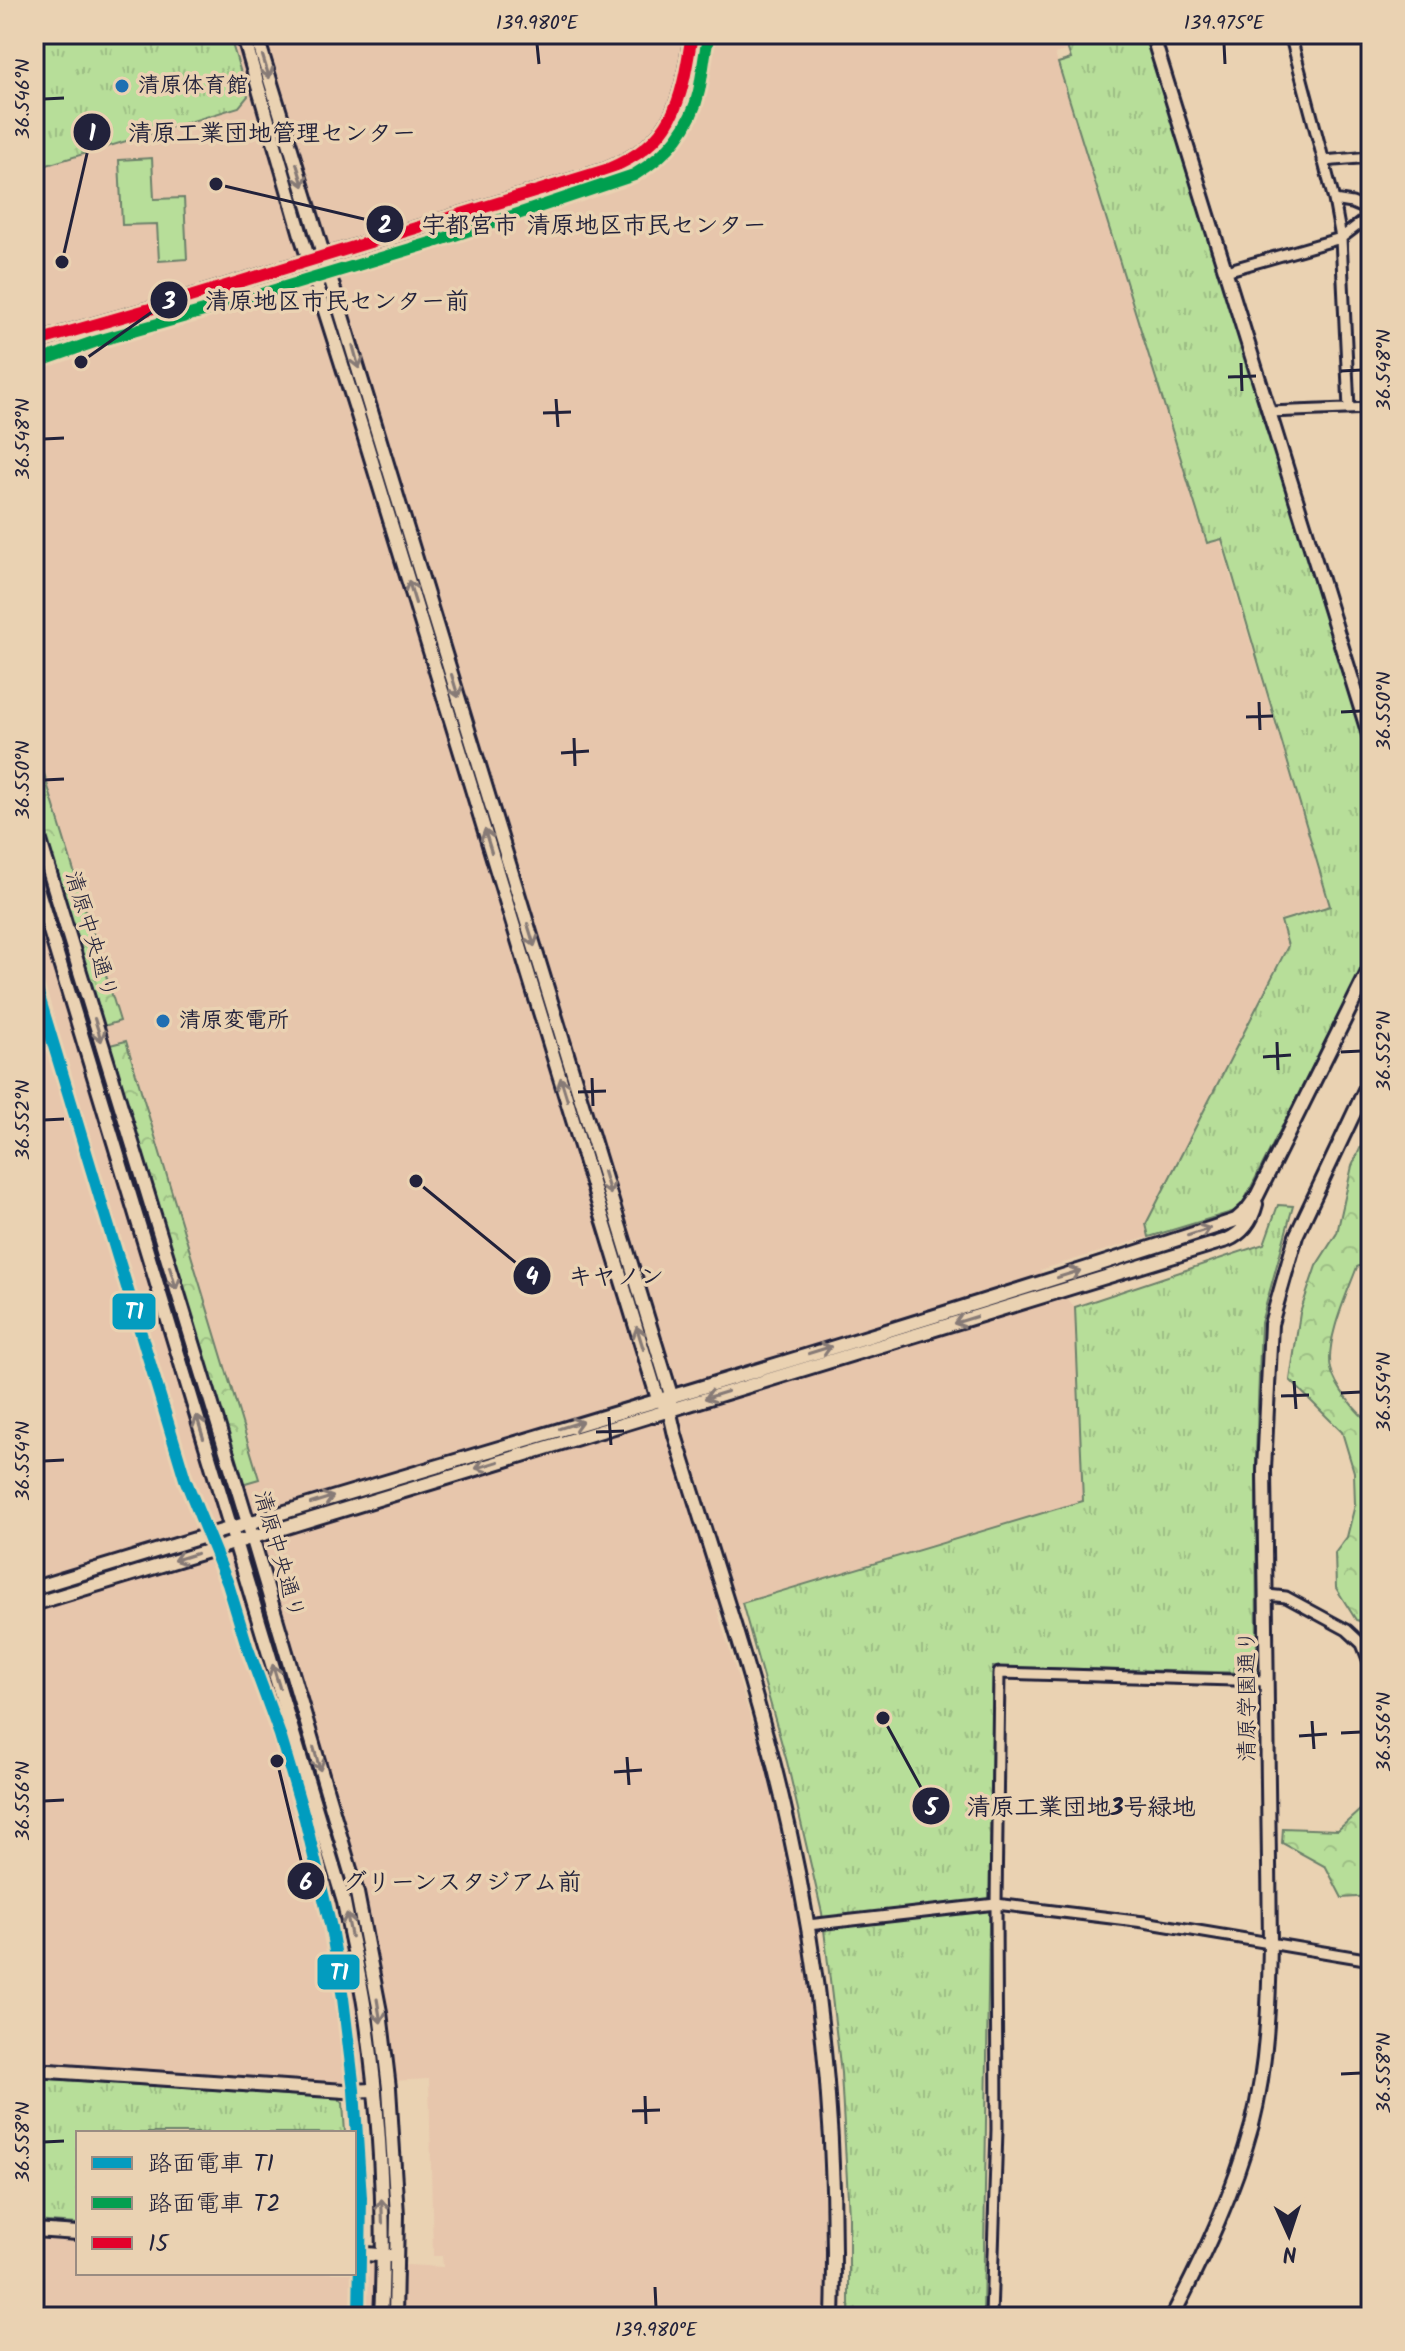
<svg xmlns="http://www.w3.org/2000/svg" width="1405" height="2351" font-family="Kalam,'Klee One',sans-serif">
<defs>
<pattern id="forest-crowns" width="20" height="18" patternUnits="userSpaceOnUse" patternTransform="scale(2)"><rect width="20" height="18" fill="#b7de99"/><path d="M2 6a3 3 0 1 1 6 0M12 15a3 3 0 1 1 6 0" fill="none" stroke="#9dbe85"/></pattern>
<pattern id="park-tufts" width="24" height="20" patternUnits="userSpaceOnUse" patternTransform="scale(2)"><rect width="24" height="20" fill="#b7de99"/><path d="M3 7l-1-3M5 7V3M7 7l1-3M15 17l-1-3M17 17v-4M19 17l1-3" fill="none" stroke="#9dbe85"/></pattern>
</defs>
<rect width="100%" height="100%" fill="#ead2b2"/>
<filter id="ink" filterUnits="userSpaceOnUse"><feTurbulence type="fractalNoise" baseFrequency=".0125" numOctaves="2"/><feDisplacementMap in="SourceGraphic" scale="16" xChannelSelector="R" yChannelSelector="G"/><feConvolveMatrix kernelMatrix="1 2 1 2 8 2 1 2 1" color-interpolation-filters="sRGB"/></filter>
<g filter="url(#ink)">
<path fill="#e7c6ac" d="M 34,34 L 1062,34 L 1067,50 L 1055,54 L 1206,544 L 1220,541 L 1329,904 L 1279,920 L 1288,943 L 1146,1224 L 1149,1237 L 1040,1270 L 1075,1307 L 1083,1501 L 717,1610 L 767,1771 L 801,1929 L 819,2074 L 825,2246 L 825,2317 L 34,2317 L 34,2239 L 78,2242 L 78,2273 L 354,2273 L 354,2262 L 443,2267 L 442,2256 L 433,2256 L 429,2079 L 334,2084 L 34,2063 Z"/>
<path fill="#b7de99" stroke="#6c806a" stroke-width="2" d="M 152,158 L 154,199 L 184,198 L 187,259 L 159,261 L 157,224 L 122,225 L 119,160 Z"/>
<path fill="url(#forest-crowns)" stroke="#6c806a" stroke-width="2" d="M 34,741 L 120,1021 L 104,1026 L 34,799 Z
M 126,1041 L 259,1479 L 242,1484 L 110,1045 Z
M 1371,1125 L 1371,1261 L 1357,1267 C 1347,1294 1325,1341 1331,1369 C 1335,1387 1357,1413 1371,1424 L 1371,1625 L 1356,1620 L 1336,1588 L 1335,1553 L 1347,1537 L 1355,1505 L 1354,1472 L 1342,1432 L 1290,1380 L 1300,1313 L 1316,1266 L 1337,1233 L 1352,1166 Z
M 1371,1800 L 1371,1896 L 1342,1898 L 1326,1867 L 1282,1843 L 1283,1828 L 1338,1830 Z"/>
<path fill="url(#park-tufts)" stroke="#6c806a" stroke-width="2" d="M 34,34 L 229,34 L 248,96 L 239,107 L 34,169 Z
M 1063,34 L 1146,34 L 1371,760 L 1371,951 L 1241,1207 L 1235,1211 L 1149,1237 L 1146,1224 L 1288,946 L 1281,921 L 1330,906 L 1222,539 L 1207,543 L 1058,63 L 1071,59 Z
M 1278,1205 L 1293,1206 L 1261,1323 L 1256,1455 L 1257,1673 L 993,1667 L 983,2317 L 849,2317 L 849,2216 L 841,2073 L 822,1913 L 787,1762 L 742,1603 L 1083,1501 L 1075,1307 L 1264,1244 Z
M 34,2078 L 338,2098 L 343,2103 L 345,2133 L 78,2133 L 78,2224 L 34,2221 Z"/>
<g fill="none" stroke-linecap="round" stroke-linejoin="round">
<g stroke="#22223b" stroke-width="15">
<path id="minor" d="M 1290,34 L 1334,200 L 1341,238 L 1349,409
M 1323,161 L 1371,157
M 1334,200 L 1352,203 L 1371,211
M 1226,271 L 1341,238 L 1371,215
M 1269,412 L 1371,408
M 1267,1595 L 1286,1597 L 1347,1630 L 1362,1644 L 1371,1667
M 808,1925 L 996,1904 L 1144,1922 L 1371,1960
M 991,2317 L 997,2130 L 996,1904 L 999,1673 L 1267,1681"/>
</g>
<g stroke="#22223b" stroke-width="18">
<path id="tertiary" d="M 243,34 L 301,235 L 357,412 L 658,1399 L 664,1404
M 256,34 L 671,1395 L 669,1409 L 675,1435 C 714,1564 759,1692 788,1824 C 824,1986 838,2152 833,2317
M 1152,34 L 1371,741
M 34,342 L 157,307 L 606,170 C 676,141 681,102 692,34
M 34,821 L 248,1523 L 357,1893 L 380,2012 L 389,2088 L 397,2215 L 395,2317
M 34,878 L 344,1902 C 351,1940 361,1978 366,2017 C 380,2116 386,2217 381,2317
M 34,1588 C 435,1465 838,1351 1236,1220 L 1247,1210 L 1257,1196 L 1371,966
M 34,1604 L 1227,1240 C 1243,1233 1252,1220 1256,1204
M 34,2070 L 345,2091 L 375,2090
M 34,2230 L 78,2233
M 354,2253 L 390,2256
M 1172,2317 C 1204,2256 1234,2192 1252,2125 C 1267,2066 1269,2003 1270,1942 L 1264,1470 L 1271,1324 L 1296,1236 L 1371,1077"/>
</g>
<use href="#minor" stroke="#ead2b2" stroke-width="9"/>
<use href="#tertiary" stroke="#ead2b2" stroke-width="12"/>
<path stroke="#22223b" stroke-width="2" d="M 252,1644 L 263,1686"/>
<g stroke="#ead2b2" stroke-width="18">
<path id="bus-1" d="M 34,342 L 157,307 L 606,170 C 676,141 681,102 692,34"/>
</g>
<use href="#bus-1" stroke="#e4002b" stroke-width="12"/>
<g stroke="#ead2b2" stroke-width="18">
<path id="tram-1" d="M 34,980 L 185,1479 L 228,1584 L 247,1646 L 280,1735 L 305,1819 L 331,1928 L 343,1998 L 354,2090 L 361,2198 L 359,2317"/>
</g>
<g stroke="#ead2b2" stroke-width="18">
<path id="tram-2" d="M 34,363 L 94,342 L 225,305 L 434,242 L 634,175 C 666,156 691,128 699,91 C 703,72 704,53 709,34"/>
</g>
<use href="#tram-1" stroke="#039cbf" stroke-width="12"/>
<use href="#tram-2" stroke="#029f50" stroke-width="12"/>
</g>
<defs><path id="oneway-shaft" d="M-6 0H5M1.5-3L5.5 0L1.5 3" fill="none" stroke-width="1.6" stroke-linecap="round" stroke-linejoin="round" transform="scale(2)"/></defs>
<g stroke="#867a76">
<use href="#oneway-shaft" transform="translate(266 67) rotate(73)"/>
<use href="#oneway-shaft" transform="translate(300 175) rotate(73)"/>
<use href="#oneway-shaft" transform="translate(356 357) rotate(75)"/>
<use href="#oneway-shaft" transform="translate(412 592) rotate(-107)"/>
<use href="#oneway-shaft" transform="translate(455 686) rotate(73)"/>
<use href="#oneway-shaft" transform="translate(488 841) rotate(-107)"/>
<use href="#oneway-shaft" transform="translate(531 935) rotate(73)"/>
<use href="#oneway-shaft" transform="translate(98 1030) rotate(73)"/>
<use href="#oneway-shaft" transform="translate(564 1089) rotate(-107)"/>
<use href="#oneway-shaft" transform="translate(607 1183) rotate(73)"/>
<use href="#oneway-shaft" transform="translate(1199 1232) rotate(-18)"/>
<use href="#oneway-shaft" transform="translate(1069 1274) rotate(-17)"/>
<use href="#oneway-shaft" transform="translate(173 1278) rotate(73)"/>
<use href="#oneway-shaft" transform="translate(965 1320) rotate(163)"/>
<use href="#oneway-shaft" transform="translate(640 1338) rotate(-107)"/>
<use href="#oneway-shaft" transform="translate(820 1350) rotate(-17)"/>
<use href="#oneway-shaft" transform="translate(716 1395) rotate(163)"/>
<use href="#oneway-shaft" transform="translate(571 1425) rotate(-17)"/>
<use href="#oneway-shaft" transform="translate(200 1427) rotate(-107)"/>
<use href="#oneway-shaft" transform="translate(487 1465) rotate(163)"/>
<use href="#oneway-shaft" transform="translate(322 1500) rotate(-17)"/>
<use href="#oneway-shaft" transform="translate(185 1557) rotate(163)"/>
<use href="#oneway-shaft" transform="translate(276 1676) rotate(-107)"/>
<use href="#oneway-shaft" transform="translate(317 1759) rotate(74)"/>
<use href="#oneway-shaft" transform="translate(349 1925) rotate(-101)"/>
<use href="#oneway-shaft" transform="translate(379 2011) rotate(81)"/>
<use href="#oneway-shaft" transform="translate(382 2211) rotate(-92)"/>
</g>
</g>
<path fill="none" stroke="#22223b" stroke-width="3" d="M 537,44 L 539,64M 1224,44 L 1225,64M 44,99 L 64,98M 1241,363 L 1242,391M 1341,371 L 1361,370M 1228,377 L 1256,376M 556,399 L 558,427M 543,413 L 571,412M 44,439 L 64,438M 1259,702 L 1260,730M 1341,712 L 1361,711M 1246,717 L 1273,716M 574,738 L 575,766M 561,753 L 589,751M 44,780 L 64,779M 1277,1042 L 1278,1070M 1341,1052 L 1361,1051M 1263,1057 L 1291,1055M 592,1078 L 593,1106M 578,1092 L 606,1091M 44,1120 L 64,1119M 1294,1381 L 1296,1409M 1341,1393 L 1361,1392M 1281,1396 L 1309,1395M 609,1417 L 611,1445M 596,1432 L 624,1431M 44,1461 L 64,1460M 1312,1721 L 1314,1749M 1341,1733 L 1361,1732M 1299,1736 L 1327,1734M 627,1757 L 629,1785M 614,1772 L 642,1770M 44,1801 L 64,1800M 1341,2074 L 1361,2073M 645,2096 L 646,2124M 632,2111 L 660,2110M 44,2142 L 64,2141M 655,2287 L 656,2307"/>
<g fill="#1f6fb2" stroke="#ead2b2" stroke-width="3">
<circle cx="122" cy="86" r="8"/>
<circle cx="163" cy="1021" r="8"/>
</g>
<g text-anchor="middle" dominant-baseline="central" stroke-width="7" stroke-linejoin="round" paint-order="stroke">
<g font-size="22" font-weight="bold" fill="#22223b" stroke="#ead2b2" text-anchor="start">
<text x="138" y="86">清原体育館</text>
<text x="179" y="1021">清原変電所</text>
</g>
<g font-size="22" fill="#22223b" stroke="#ead2b2">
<text transform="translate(90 935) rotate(73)">清原中央通り</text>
<text transform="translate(278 1555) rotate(74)">清原中央通り</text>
<text transform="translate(1248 1696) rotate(-90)">清原学園通り</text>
</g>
</g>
<path fill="none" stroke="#22223b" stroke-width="3" d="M62 262L92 132M216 184L385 224M81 362L169 300M416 1181L532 1276M883 1718L931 1806M277 1761L306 1881"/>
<g fill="#22223b" stroke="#ead2b2" stroke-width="3">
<circle cx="62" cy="262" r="8"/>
<circle cx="216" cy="184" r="8"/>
<circle cx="81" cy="362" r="8"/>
<circle cx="416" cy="1181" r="8"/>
<circle cx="883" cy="1718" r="8"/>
<circle cx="277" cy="1761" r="8"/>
<circle cx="92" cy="132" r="20"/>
<circle cx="385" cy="224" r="20"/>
<circle cx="169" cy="300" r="20"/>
<circle cx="532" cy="1276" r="20"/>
<circle cx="931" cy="1806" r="20"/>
<circle cx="306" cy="1881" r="20"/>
</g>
<g font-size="24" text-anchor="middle" font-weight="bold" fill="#fff">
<text x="92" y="141">1</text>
<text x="385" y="233">2</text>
<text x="169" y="309">3</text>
<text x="532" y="1284">4</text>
<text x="931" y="1815">5</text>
<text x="306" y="1890">6</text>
</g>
<g font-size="24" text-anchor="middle" font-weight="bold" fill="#22223b" stroke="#ead2b2" stroke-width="7" stroke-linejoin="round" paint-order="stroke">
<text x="272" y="141">清原工業団地管理センター</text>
<text x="594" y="233">宇都宮市 清原地区市民センター</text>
<text x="337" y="309">清原地区市民センター前</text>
<text x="616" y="1284">キヤノン</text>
<text x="1081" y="1815">清原工業団地3号緑地</text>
<text x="462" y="1890">グリーンスタジアム前</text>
</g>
<g stroke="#ead2b2" stroke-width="3">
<rect x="111" y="1292" width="46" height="39" rx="8" fill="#039cbf"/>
<rect x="316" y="1953" width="45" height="38" rx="8" fill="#039cbf"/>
</g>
<g font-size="22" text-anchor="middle" font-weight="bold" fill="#fff">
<text x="134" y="1319">T1</text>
<text x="339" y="1980">T1</text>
</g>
<rect width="1405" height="2351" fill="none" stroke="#ead2b2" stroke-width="88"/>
<rect x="76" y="2131" width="280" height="144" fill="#ead2b2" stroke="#9a8c82" stroke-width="2"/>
<rect x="92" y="2157" width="40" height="12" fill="#039cbf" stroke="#9a8c82" stroke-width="2"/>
<text x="148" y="2171" font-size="24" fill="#22223b">路面電車 T1</text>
<rect x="92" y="2197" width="40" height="12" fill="#029f50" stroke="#9a8c82" stroke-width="2"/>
<text x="148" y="2211" font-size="24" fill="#22223b">路面電車 T2</text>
<rect x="92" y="2237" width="40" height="12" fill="#e4002b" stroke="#9a8c82" stroke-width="2"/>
<text x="148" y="2251" font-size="24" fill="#22223b">15</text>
<g transform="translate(1289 2235) rotate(177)" stroke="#ead2b2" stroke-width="6" paint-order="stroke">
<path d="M0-6L14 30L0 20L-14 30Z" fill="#22223b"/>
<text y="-12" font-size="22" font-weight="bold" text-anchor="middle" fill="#22223b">N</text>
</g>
<rect x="44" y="44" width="1317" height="2263" fill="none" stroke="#22223b" stroke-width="3"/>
<g font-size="20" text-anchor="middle" fill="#22223b">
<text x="537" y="29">139.980°E</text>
<text x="1224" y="29">139.975°E</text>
<text transform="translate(22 99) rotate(-90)" y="7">36.546°N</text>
<text transform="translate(1383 370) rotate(-90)" y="7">36.548°N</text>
<text transform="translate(22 439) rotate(-90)" y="7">36.548°N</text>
<text transform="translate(1383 711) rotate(-90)" y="7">36.550°N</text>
<text transform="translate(22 780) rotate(-90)" y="7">36.550°N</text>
<text transform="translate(1383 1051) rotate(-90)" y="7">36.552°N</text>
<text transform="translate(22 1120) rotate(-90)" y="7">36.552°N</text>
<text transform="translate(1383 1392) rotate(-90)" y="7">36.554°N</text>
<text transform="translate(22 1461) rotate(-90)" y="7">36.554°N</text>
<text transform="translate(1383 1732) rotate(-90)" y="7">36.556°N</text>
<text transform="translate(22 1801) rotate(-90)" y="7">36.556°N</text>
<text transform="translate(1383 2073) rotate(-90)" y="7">36.558°N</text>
<text transform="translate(22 2142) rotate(-90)" y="7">36.558°N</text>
<text x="656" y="2336">139.980°E</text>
</g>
</svg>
